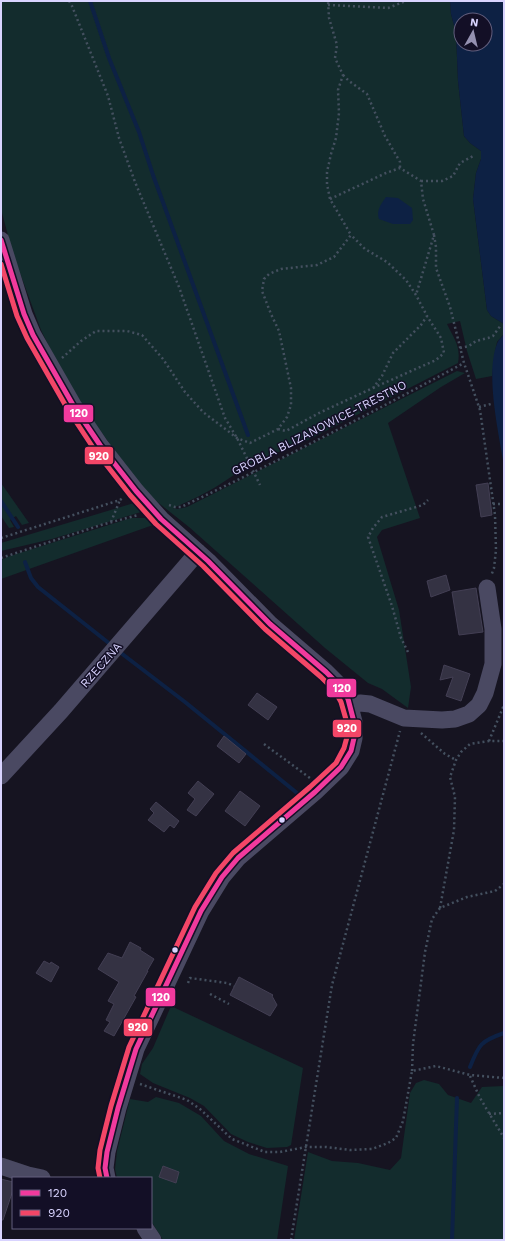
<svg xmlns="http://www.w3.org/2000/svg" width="505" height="1241" font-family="'Work Sans',sans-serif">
<rect width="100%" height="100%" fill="#161421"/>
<path fill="#132c2d" d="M 1,1 L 450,1 L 451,14 L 456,33 L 458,81 L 464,136 L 470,143 L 481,151 L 481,159 L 476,173 L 473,199 L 487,310 L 491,316 L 504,324 L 504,334 L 497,342 L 495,352 L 492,376 L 476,379 L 467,351 L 460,321 L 447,324 C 454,339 461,346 458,363 L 314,437 C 293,448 269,454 248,465 C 241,468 235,475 228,479 C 211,491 192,500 173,508 L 178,509 L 187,507 L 457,371 L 465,373 L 441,387 L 388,423 L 420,518 L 382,530 L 377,537 L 399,610 L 411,687 L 408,708 L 382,689 L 368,683 L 325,648 L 189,527 L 146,493 L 96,425 L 62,373 L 41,330 L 13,254 L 1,209 Z
M 1,483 L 29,523 L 22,525 L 16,516 L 10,520 L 14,527 L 9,528 L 1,516 Z
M 134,503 L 144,509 L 141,512 L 52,539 L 1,551 L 1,543 Z
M 131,518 L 145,518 L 153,525 L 1,579 L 1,560 L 10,556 Z
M 171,1006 L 303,1068 L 291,1145 L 287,1147 L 267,1148 L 248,1142 L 231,1134 L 204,1106 L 190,1098 L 153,1083 L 140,1074 L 142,1064 L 153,1048 Z
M 424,1080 L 439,1084 L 448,1095 L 471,1103 L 482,1087 L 504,1086 L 504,1240 L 294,1240 L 308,1152 L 332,1161 L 358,1163 L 390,1170 L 401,1158 L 410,1093 L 416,1083 Z
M 156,1097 L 179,1103 L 201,1116 L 224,1141 L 249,1154 L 288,1166 L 277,1240 L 163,1240 L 151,1221 L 151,1178 L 117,1178 L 115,1169 L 117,1151 L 130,1099 L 148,1102 Z"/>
<path fill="#0d2144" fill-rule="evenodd" d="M 450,1 L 504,1 L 504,324 L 491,316 L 487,310 L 473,199 L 476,173 L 481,159 L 481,151 L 470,143 L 464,136 L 458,81 L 456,33 L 451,14 ZM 461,20 L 485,20 L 485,44 L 461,44 Z
M 386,197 L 398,198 L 412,208 L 413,220 L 410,224 L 393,224 L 379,219 C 376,211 381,204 386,197 Z
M 504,334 L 504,466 C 499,434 485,374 497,344 C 498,340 502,337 504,334 Z"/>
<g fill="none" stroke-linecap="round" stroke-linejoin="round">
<path stroke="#0d2144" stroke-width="4" d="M 90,1 L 109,58 L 139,132 L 153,175 L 248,435
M 1,501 L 18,527
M 25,562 L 31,578 L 38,587 L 110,644
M 121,653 L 185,702 L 297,793
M 470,1067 C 479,1044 481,1041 504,1033
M 452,1240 L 457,1098"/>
</g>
<path fill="#343243" stroke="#433f54" d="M 488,483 L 492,515 L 481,517 L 476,485 Z
M 446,575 L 450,590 L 431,597 L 427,581 Z
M 476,588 L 483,632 L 459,635 L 452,592 Z
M 444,665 L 470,674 L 461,701 L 446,696 L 453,677 L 440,680 Z
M 257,693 L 277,707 L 268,720 L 248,705 Z
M 224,736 L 246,754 L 239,763 L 217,746 Z
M 198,781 L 214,794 L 196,816 L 187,810 L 195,799 L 188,793 Z
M 240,791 L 260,806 L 245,826 L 225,811 Z
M 156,802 L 179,821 L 174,828 L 170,825 L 164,832 L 148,820 L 154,813 L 150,809 Z
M 130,942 L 141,948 L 140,950 L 154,959 L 147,971 L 148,971 L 134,996 L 136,997 L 114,1036 L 104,1031 L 110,1022 L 106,1020 L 114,1004 L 108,1001 L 119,982 L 98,969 L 108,953 L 122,958 Z
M 44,961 L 50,964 L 51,962 L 59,967 L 51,982 L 36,973 Z
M 239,977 L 273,995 L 272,996 L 277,1005 L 270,1016 L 230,995 Z
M 163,1166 L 179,1172 L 176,1183 L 159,1177 Z
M 1,1179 L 13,1182 L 13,1190 L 3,1220 L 1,1220 Z"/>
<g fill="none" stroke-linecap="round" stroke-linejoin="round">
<path stroke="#44505f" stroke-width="2.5" stroke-dasharray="2 3" stroke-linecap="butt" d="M 69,1 L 72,6 L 108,96 L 119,138 L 135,182 L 179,287 L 225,418 L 237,438 L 260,485
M 328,5 L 388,8 L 406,1
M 343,75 L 349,81 L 367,94 L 385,136 L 400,162 L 400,168
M 421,181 L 442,181 L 453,176 L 460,163 L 475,155
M 330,199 L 386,173 L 400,168 L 421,181 L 423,199 L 434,235 L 416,295
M 434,235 L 436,247 L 436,268 L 450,307 L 464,363 L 480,410 L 495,515 L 496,550 L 494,568 L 491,576
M 460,348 L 469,346 L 476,341 L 488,338 L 493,336 L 501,325
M 62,358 L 81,341 L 96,331 L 127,331 L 142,335 L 163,359 L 185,392 L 203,412 L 237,438 L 250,443 L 278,429 L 287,417 L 291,405 L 291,388 L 279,331 L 271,314 L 262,291 L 264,279 L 269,274 L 281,269 L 317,265 L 334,257 L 351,235 L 330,199 L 327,184 L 327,172 L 331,154 L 336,138 L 339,113 L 338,90 L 343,75 L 335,58 L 337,45 L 329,18 L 328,1
M 373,388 L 436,360 L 444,353 L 441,338 L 427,316
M 479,407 L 491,404
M 278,429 L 286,431 L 319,413 L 373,388 L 382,376 L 393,353 L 421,325 L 427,316 L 416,295 L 406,280 L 387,262 L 365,249 L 351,235
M 493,504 L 504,504
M 169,505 L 175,507 L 181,507 C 277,462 371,413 464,363
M 111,522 L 120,500
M 1,538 L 120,500 L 124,497
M 1,558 L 101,525 L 138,515
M 408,652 L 401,638 L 392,606 L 368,537 L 373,528 L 382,517 L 423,505 L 428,500
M 421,733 L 445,754 L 456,760
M 489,741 L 504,705
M 264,744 L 310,778
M 440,908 L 454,830 L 455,797 L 450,777 L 456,760 L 461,752 L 470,744 L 489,741 L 504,741
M 188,983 L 190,978 L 227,983 L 234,986
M 210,994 L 229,1004
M 412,1071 L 413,1044 L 425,952 L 432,919 L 440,908 L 467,897 L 495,891 L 504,884
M 470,1076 L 480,1098 L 504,1138
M 140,1084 L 187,1100 L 200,1109 L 232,1139 L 265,1152 L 280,1152 L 306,1147 L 326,1147 L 350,1150 L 372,1149 L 388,1143 L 396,1138 L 403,1121 L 412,1071 L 436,1066 L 470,1075 L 504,1078
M 489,1114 L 504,1113
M 291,1240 L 332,985 L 400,731"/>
<path stroke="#4a4962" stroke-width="17" d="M 1,240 L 24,314 L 33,335 L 73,405 L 100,445 L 136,491 L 161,519 L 208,561 L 270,624 L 326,672 L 341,687 L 348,699 L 354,722 L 354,738 L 351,751 L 341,767 L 315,792 L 238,858 L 222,877 L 201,911 L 136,1049 L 118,1108 L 107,1152 L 105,1168 L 107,1178
M 350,706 L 360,703 L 370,704 L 404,718 L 442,720 L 455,719 L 469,714 L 479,705 L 485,693 L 493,664 L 493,629 L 487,588
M 1,776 L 61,711 L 198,552
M 1,1166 L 28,1175 L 42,1178
M 145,1228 L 153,1240"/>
<g stroke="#130f26" stroke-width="8">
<path id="bus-1" d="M 1,240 L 24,314 L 33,335 L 73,405 L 100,445 L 136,491 L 161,519 L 208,561 L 270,624 L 326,672 L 341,687 L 348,699 L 354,722 L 354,738 L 351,751 L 341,767 L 315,792 L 238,858 L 222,877 L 201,911 L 136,1049 L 118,1108 L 107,1152 L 105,1168 L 107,1178"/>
</g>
<g stroke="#130f26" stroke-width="8">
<path id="bus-2" d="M 1,264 L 17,316 L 27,338 L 67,408 L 94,449 L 130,495 L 156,524 L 203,566 L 265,629 L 321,677 L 335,691 L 341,702 L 347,723 L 347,737 L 344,748 L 336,763 L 310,787 L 233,853 L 216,873 L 195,907 L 129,1047 L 111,1106 L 100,1150 L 98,1168 L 100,1178"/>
</g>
<use href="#bus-1" stroke="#f13a9d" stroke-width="5"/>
<use href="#bus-2" stroke="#f34667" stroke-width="5"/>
</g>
<g fill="#d9d4ff" stroke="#130f26" stroke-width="1.5">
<circle cx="282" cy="820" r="3.5"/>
<circle cx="175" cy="950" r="3.5"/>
</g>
<g text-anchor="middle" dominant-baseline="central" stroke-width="3" stroke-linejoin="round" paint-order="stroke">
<g font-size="12" fill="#d9d4ff" stroke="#130f26">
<text transform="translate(319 428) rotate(-27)">GROBLA BLIZANOWICE-TRESTNO</text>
<text transform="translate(101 665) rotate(-49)">RZECZNA</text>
</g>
</g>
<g stroke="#130f26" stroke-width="1.5">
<rect x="63" y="404" width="31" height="19" rx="4" fill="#f13a9d"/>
<rect x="84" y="446" width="30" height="19" rx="4" fill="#f34667"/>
<rect x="326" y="678" width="31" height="20" rx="4" fill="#f13a9d"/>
<rect x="332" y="719" width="30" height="19" rx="4" fill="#f34667"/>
<rect x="145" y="987" width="31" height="20" rx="4" fill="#f13a9d"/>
<rect x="123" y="1018" width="30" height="19" rx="4" fill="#f34667"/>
</g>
<g font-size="11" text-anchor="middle" font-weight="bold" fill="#fff">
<text x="79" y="417">120</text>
<text x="99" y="460">920</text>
<text x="342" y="692">120</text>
<text x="347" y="732">920</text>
<text x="161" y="1001">120</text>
<text x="138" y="1031">920</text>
</g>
<rect width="505" height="1241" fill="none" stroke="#d9d4ff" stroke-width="4"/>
<rect x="12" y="1177" width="140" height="52" fill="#130f26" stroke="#625e7d"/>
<rect x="20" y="1190" width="20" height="6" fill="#f13a9d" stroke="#625e7d"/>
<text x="48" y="1197" font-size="12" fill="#d9d4ff">120</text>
<rect x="20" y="1210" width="20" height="6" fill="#f34667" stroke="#625e7d"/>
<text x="48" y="1217" font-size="12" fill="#d9d4ff">920</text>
<g transform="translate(473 32) rotate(8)"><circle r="19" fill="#130f26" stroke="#625e7d"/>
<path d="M0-3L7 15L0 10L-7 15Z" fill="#9591b1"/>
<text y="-6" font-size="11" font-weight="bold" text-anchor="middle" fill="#d9d4ff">N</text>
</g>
</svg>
